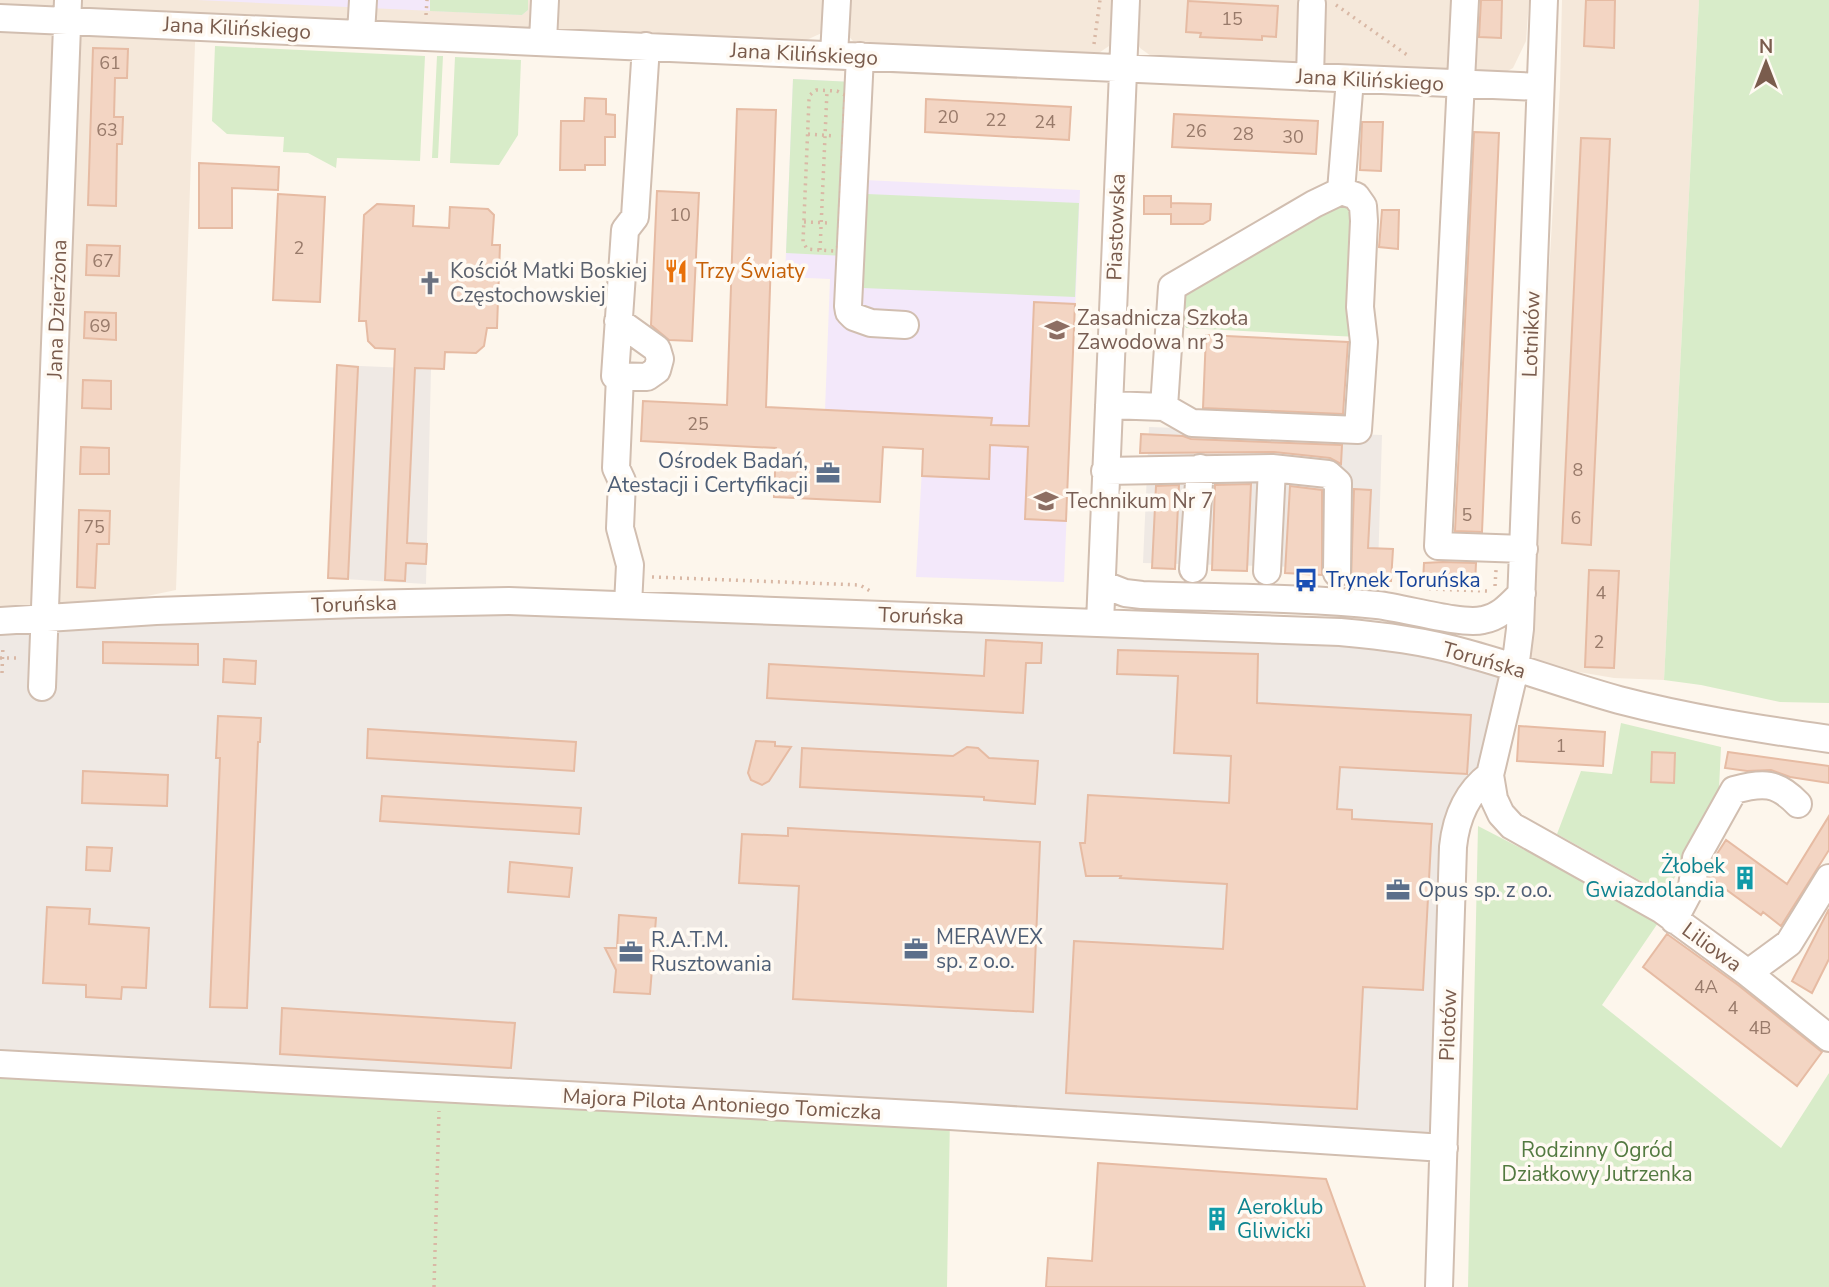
<svg xmlns="http://www.w3.org/2000/svg" width="1829" height="1287" font-family="'Nunito Sans',sans-serif">
<rect width="100%" height="100%" fill="#fdf6ec"/>
<path fill="#f5e8da" d="M 0,0 L 832,0 L 824,32 L 802,42 L 196,15 L 176,590 L 45,617 L 0,621 Z
M 844,0 L 1529,0 L 1526,41 L 1513,68 L 1504,73 L 1166,60 L 1151,56 L 1140,48 L 1135,38 L 1115,31 L 1109,46 L 1096,55 L 861,44 L 853,41 L 846,33 Z
M 1562,0 L 1699,0 L 1664,680 L 1614,678 L 1526,663 L 1560,87 Z"/>
<path fill="#efe9e4" d="M 337,365 L 431,369 L 426,584 L 328,578 Z
M 1149,427 L 1382,435 L 1378,569 L 1143,563 Z
M 358,604 L 1340,632 L 1515,669 L 1466,802 L 1444,1148 L 0,1064 L 0,621 Z"/>
<path fill="#f3e8fa" d="M 197,0 L 528,0 L 528,10 L 522,15 Z
M 793,79 L 869,83 L 864,180 L 1080,190 L 1064,582 L 916,577 L 925,414 L 825,410 L 830,279 L 785,277 Z"/>
<path fill="#d8ecc9" d="M 430,0 L 528,0 L 528,10 L 522,15 L 430,11 Z
M 1699,0 L 1829,0 L 1829,703 L 1780,702 L 1701,685 L 1664,680 Z
M 215,46 L 425,56 L 420,161 L 337,158 L 336,168 L 308,153 L 283,152 L 284,137 L 227,134 L 212,121 Z
M 437,56 L 443,56 L 438,158 L 432,158 Z
M 455,57 L 521,60 L 518,135 L 499,165 L 450,163 Z
M 793,79 L 853,82 L 845,256 L 786,253 Z
M 867,194 L 1079,203 L 1075,297 L 863,288 Z
M 1342,204 L 1351,206 L 1358,337 L 1186,328 C 1180,318 1183,302 1186,291 L 1333,205 Z
M 1621,723 L 1721,747 L 1719,788 L 1666,895 L 1557,834 L 1581,771 L 1612,774 Z
M 1478,826 L 1660,920 L 1602,1005 L 1781,1148 L 1829,1073 L 1829,1287 L 1468,1287 Z
M 0,1064 L 950,1116 L 947,1287 L 0,1287 Z"/>
<path fill="#f3d5c3" stroke="#e6bba3" stroke-width="2" d="M 1481,0 L 1502,0 L 1501,38 L 1479,37 Z
M 1586,0 L 1615,0 L 1614,48 L 1584,46 Z
M 1188,1 L 1278,6 L 1276,37 L 1262,36 L 1262,40 L 1200,37 L 1201,33 L 1186,32 Z
M 93,48 L 128,49 L 127,78 L 115,78 L 114,117 L 123,117 L 122,144 L 117,144 L 116,206 L 88,205 Z
M 585,98 L 606,99 L 606,114 L 615,115 L 615,137 L 605,137 L 605,165 L 585,165 L 585,170 L 560,170 L 561,121 L 584,121 Z
M 926,99 L 1071,107 L 1069,140 L 925,132 Z
M 737,109 L 776,110 L 766,407 L 992,418 L 991,425 L 1029,426 L 1034,302 L 1075,304 L 1066,521 L 1025,519 L 1028,447 L 990,445 L 989,479 L 922,476 L 923,449 L 883,447 L 880,502 L 774,497 L 776,448 L 641,441 L 643,401 L 727,405 Z
M 1174,114 L 1318,121 L 1316,154 L 1172,147 Z
M 1362,122 L 1383,122 L 1381,171 L 1360,170 Z
M 1474,132 L 1499,133 L 1482,532 L 1455,531 Z
M 1581,138 L 1610,139 L 1591,545 L 1562,543 Z
M 199,163 L 279,167 L 278,190 L 232,188 L 232,228 L 199,228 Z
M 657,191 L 699,193 L 692,341 L 669,340 L 651,325 Z
M 278,194 L 325,197 L 320,302 L 273,300 Z
M 1144,196 L 1171,196 L 1171,208 L 1171,203 L 1211,204 L 1210,220 L 1203,224 L 1171,224 L 1171,214 L 1144,214 Z
M 377,204 L 414,206 L 413,226 L 449,228 L 450,207 L 488,209 L 494,215 L 492,245 L 500,245 L 497,328 L 487,328 L 484,346 L 476,353 L 445,352 L 444,369 L 415,368 L 407,543 L 427,544 L 426,564 L 406,563 L 405,581 L 385,580 L 395,349 L 375,348 L 368,341 L 366,321 L 359,321 L 364,215 Z
M 1382,210 L 1399,210 L 1398,249 L 1379,247 Z
M 87,245 L 120,246 L 119,276 L 86,275 Z
M 85,312 L 116,313 L 116,340 L 84,338 Z
M 1206,335 L 1348,342 L 1343,414 L 1203,408 Z
M 337,365 L 358,367 L 348,579 L 328,578 Z
M 83,380 L 111,381 L 111,409 L 82,408 Z
M 1141,434 L 1183,436 L 1191,439 L 1342,445 L 1341,464 L 1330,458 L 1274,452 L 1140,453 Z
M 81,447 L 109,448 L 109,474 L 80,474 Z
M 1251,484 L 1247,571 L 1212,570 L 1215,485 Z
M 1179,485 L 1175,569 L 1152,568 L 1156,486 Z
M 1290,486 L 1322,490 L 1322,575 L 1285,573 Z
M 1354,489 L 1371,490 L 1368,548 L 1393,549 L 1391,581 L 1351,579 Z
M 79,510 L 110,511 L 109,544 L 97,544 L 95,588 L 77,587 Z
M 1443,562 L 1476,563 L 1475,585 L 1423,582 L 1424,563 Z
M 1589,570 L 1619,571 L 1614,668 L 1585,667 Z
M 986,640 L 1042,643 L 1041,663 L 1026,663 L 1023,713 L 767,698 L 769,664 L 984,676 Z
M 103,642 L 198,644 L 198,665 L 103,663 Z
M 1118,650 L 1258,654 L 1257,703 L 1471,715 L 1467,774 L 1340,767 L 1337,809 L 1352,810 L 1352,819 L 1432,824 L 1423,990 L 1363,987 L 1357,1109 L 1066,1093 L 1074,941 L 1223,949 L 1227,884 L 1120,878 L 1121,876 L 1086,876 L 1080,843 L 1085,843 L 1088,795 L 1229,803 L 1231,756 L 1174,753 L 1178,676 L 1117,674 Z
M 224,659 L 256,661 L 255,684 L 223,682 Z
M 218,716 L 261,718 L 260,742 L 258,742 L 247,1008 L 210,1007 L 220,758 L 216,758 Z
M 1519,726 L 1605,732 L 1603,766 L 1517,761 Z
M 368,729 L 576,742 L 574,771 L 367,758 Z
M 756,741 L 775,742 L 775,746 L 791,747 L 769,781 L 762,785 L 751,780 L 748,773 Z
M 967,747 L 978,748 L 989,758 L 1038,761 L 1035,804 L 984,800 L 984,797 L 800,787 L 802,748 L 953,756 Z
M 1652,752 L 1675,753 L 1674,783 L 1651,782 Z
M 1728,752 L 1829,766 L 1829,783 L 1790,777 L 1771,770 L 1747,771 L 1725,768 Z
M 83,771 L 168,775 L 167,806 L 82,803 Z
M 382,796 L 581,808 L 579,834 L 380,821 Z
M 1829,816 L 1829,850 L 1781,926 L 1763,912 L 1761,915 L 1709,877 L 1711,863 L 1726,840 L 1787,884 Z
M 788,828 L 1040,842 L 1033,1012 L 793,999 L 799,886 L 739,883 L 742,834 L 788,836 Z
M 87,847 L 112,848 L 110,871 L 86,870 Z
M 510,862 L 572,868 L 569,897 L 508,892 Z
M 47,907 L 90,909 L 89,924 L 149,928 L 146,988 L 122,987 L 121,999 L 86,997 L 86,985 L 43,983 Z
M 1829,909 L 1829,959 L 1812,993 L 1792,981 Z
M 619,915 L 656,918 L 650,994 L 614,992 L 616,970 L 605,948 L 617,948 Z
M 1667,934 L 1738,985 L 1822,1052 L 1797,1086 L 1643,967 Z
M 282,1008 L 515,1023 L 511,1068 L 280,1054 Z
M 1098,1163 L 1326,1179 L 1365,1287 L 1046,1287 L 1048,1258 L 1092,1261 Z"/>
<g fill="none" stroke-linecap="round" stroke-linejoin="round">
<g stroke="#d1beb0" stroke-width="30">
<path id="minor" d="M 1465,0 L 1438,546 L 1524,549
M 1544,0 L 1520,629 L 1515,669 L 1490,775 L 1494,799 L 1501,814 L 1512,826 L 1662,910 L 1748,973 L 1829,1038
M 0,18 L 1540,87
M 361,33 L 363,0
M 543,41 L 545,0
M 834,55 L 837,0
M 860,56 L 848,306 L 849,312 L 854,317 L 871,323 L 905,325
M 1310,77 L 1312,4
M 618,321 L 657,349 L 660,359 L 657,370 L 647,377 L 615,376 L 625,230 L 635,217 L 646,46
M 620,376 L 616,468 L 622,481 L 620,528 L 630,565 L 628,605
M 1109,405 L 1164,407 L 1192,423 L 1358,430 L 1364,342 L 1360,307 L 1364,221 L 1363,206 L 1356,196 L 1341,191
M 1164,407 L 1172,287 L 1314,204 L 1341,191 L 1350,79
M 1105,471 L 1272,468 L 1328,474 L 1338,483 L 1337,573
M 1193,569 L 1200,468
M 1267,571 L 1272,468
M 1102,584 L 1125,593 L 1142,595 C 1220,598 1299,597 1377,605 C 1405,608 1460,625 1483,620 C 1500,617 1510,605 1522,593
M 0,621 L 156,611 L 358,604 L 509,601 L 1340,632 C 1383,636 1425,641 1466,653 C 1518,667 1568,686 1619,700 C 1688,718 1759,729 1829,739
M 1100,623 L 1126,0
M 42,687 L 68,0
M 1674,920 L 1692,886 L 1696,858 L 1734,790 C 1763,782 1777,782 1798,804
M 1748,973 L 1789,943 L 1829,878
M 0,1064 L 950,1116 L 1444,1148
M 1439,1287 L 1453,847 C 1456,818 1466,793 1490,775"/>
</g>
<path stroke="#d9b8a5" stroke-width="3.5" stroke-dasharray="2 5" stroke-linecap="butt" d="M 1336,5 L 1410,57
M 426,15 L 427,0
M 1094,44 L 1100,0
M 816,90 L 837,91 L 845,95 L 845,98 L 839,246 L 834,251 L 807,249 L 803,242 L 809,100 L 810,95 Z
M 808,134 L 834,136
M 804,222 L 830,223
M 820,250 L 827,91
M 652,577 L 860,585 L 870,591
M 1495,586 L 1496,570
M 1429,589 L 1488,591
M 0,658 L 18,658
M 2,673 L 3,645
M 434,1287 L 439,1111"/>
<use href="#minor" stroke="#fff" stroke-width="26"/>
</g>
<defs>
<g id="restaurant-bare" transform="scale(1.89)"><path d="M-5-6h1v4h1v-4h1v4h1v-4h1v5L-1.5 .5V6h-2V.5L-5-1ZM5-6V6H3V1.5H1.5Q1.5-4 5-6Z" fill="#e8710a" stroke="#fffaf3" stroke-width="2.5" paint-order="stroke"/></g>
<g id="church-bare" transform="scale(1.89)"><path d="M-1.2-6h2.4v3.5h3.3v2.4h-3.3V6h-2.4V-.1h-3.3v-2.4h3.3Z" fill="#6b7280" stroke="#fffaf3" stroke-width="2.5" paint-order="stroke"/></g>
<g id="school-bare" transform="scale(1.89)"><path d="M0-5L7-2L0 1L-7-2ZM-4 1L0 2.5L4 1V4Q0 6-4 4Z" fill="#8d6e63" stroke="#fffaf3" stroke-width="2.5" paint-order="stroke"/></g>
<g id="office-bare" transform="scale(1.89)"><path d="M-6-3h4V-5.5h4V-3h4V5H-6ZM-1-4.5V-3h2v-1.5ZM-6 0V1H6V0Z" fill="#5c6f8a" stroke="#fffaf3" stroke-width="2.5" paint-order="stroke"/></g>
<g id="bus-bare" transform="scale(1.89)"><path d="M-5-6H5V4H4V6H2V4H-2V6H-4V4H-5ZM-3.5-4V0h7V-4ZM-3.5 1.2v1.5H-2V1.2ZM2 1.2v1.5H3.5V1.2Z" fill="#1a4fb4" stroke="#fffaf3" stroke-width="2.5" paint-order="stroke"/></g>
<g id="building-bare" transform="scale(1.89)"><path d="M-4-6H4V6H1V3H-1V6H-4ZM-2.5-4.3h1.7v1.8h-1.7ZM.8-4.3h1.7v1.8H.8ZM-2.5-1h1.7V.8h-1.7ZM.8-1h1.7V.8H.8Z" fill="#0f9aa8" stroke="#fffaf3" stroke-width="2.5" paint-order="stroke"/></g>
</defs>
<g fill-rule="evenodd">
<use href="#restaurant-bare" x="676" y="271"/>
<use href="#church-bare" x="430" y="283"/>
<use href="#school-bare" x="1057" y="330"/>
<use href="#office-bare" x="828" y="473"/>
<use href="#school-bare" x="1046" y="501"/>
<use href="#bus-bare" x="1306" y="580"/>
<use href="#building-bare" x="1745" y="878"/>
<use href="#office-bare" x="1398" y="890"/>
<use href="#office-bare" x="916" y="949"/>
<use href="#office-bare" x="631" y="952"/>
<use href="#building-bare" x="1217" y="1219"/>
</g>
<g text-anchor="middle" dominant-baseline="central" stroke-width="7" stroke-linejoin="round" paint-order="stroke">
<g font-size="18" fill="#987a6a">
<text x="1232" y="19">15</text>
<text x="110" y="63">61</text>
<text x="948" y="117">20</text>
<text x="996" y="120">22</text>
<text x="1045" y="122">24</text>
<text x="107" y="130">63</text>
<text x="1196" y="131">26</text>
<text x="1243" y="134">28</text>
<text x="1293" y="137">30</text>
<text x="680" y="215">10</text>
<text x="299" y="248">2</text>
<text x="103" y="261">67</text>
<text x="100" y="326">69</text>
<text x="698" y="424">25</text>
<text x="1578" y="470">8</text>
<text x="1467" y="515">5</text>
<text x="1576" y="518">6</text>
<text x="94" y="527">75</text>
<text x="1601" y="593">4</text>
<text x="1599" y="642">2</text>
<text x="1561" y="746">1</text>
<text x="1706" y="987">4A</text>
<text x="1733" y="1008">4</text>
<text x="1760" y="1028">4B</text>
</g>
<g font-size="21" fill="#7a5c4d" stroke="#fffaf3">
<text transform="translate(237 28) rotate(3)">Jana Kilińskiego</text>
<text transform="translate(804 54) rotate(3)">Jana Kilińskiego</text>
<text transform="translate(1370 80) rotate(3)">Jana Kilińskiego</text>
<text transform="translate(1116 227) rotate(-88)">Piastowska</text>
<text transform="translate(57 309) rotate(-88)">Jana Dzierżona</text>
<text transform="translate(1531 334) rotate(-88)">Lotników</text>
<text transform="translate(354 604) rotate(-2)">Toruńska</text>
<text transform="translate(921 616) rotate(2)">Toruńska</text>
<text transform="translate(1484 660) rotate(16)">Toruńska</text>
<text transform="translate(1712 947) rotate(36)">Liliowa</text>
<text transform="translate(1448 1025) rotate(-88)">Pilotów</text>
<text transform="translate(722 1104) rotate(3)">Majora Pilota Antoniego Tomiczka</text>
</g>
<g font-size="21" fill="#5b616d" stroke="#fffaf3" text-anchor="start">
<text x="450" y="271">Kościół Matki Boskiej<tspan x="450" dy="24">Częstochowskiej</tspan></text>
</g>
<g font-size="21" fill="#c56008" stroke="#fffaf3" text-anchor="start">
<text x="696" y="271">Trzy Światy</text>
</g>
<g font-size="21" fill="#785e54" stroke="#fffaf3" text-anchor="start">
<text x="1077" y="318">Zasadnicza Szkoła<tspan x="1077" dy="24">Zawodowa nr 3</tspan></text>
<text x="1066" y="501">Technikum Nr 7</text>
</g>
<g font-size="21" fill="#4e5e75" stroke="#fffaf3" text-anchor="start">
<text x="808" y="461" text-anchor="end">Ośrodek Badań,<tspan x="808" dy="24">Atestacji i Certyfikacji</tspan></text>
<text x="1418" y="890">Opus sp. z o.o.</text>
<text x="936" y="937">MERAWEX<tspan x="936" dy="24">sp. z o.o.</tspan></text>
<text x="651" y="940">R.A.T.M.<tspan x="651" dy="24">Rusztowania</tspan></text>
</g>
<g font-size="21" fill="#164399" stroke="#fffaf3" text-anchor="start">
<text x="1326" y="580">Trynek Toruńska</text>
</g>
<g font-size="21" fill="#0d838f" stroke="#fffaf3" text-anchor="end">
<text x="1725" y="866">Żłobek<tspan x="1725" dy="24">Gwiazdolandia</tspan></text>
<text x="1237" y="1207" text-anchor="start">Aeroklub<tspan x="1237" dy="24">Gliwicki</tspan></text>
</g>
<g font-size="21" fill="#537a41" stroke="#fffaf3">
<text x="1597" y="1150">Rodzinny Ogród<tspan x="1597" dy="24">Działkowy Jutrzenka</tspan></text>
</g>
</g>
<g transform="translate(1766 63)" stroke="#fffaf3" stroke-width="5" paint-order="stroke">
<path d="M0-5L12 26L0 18L-12 26Z" fill="#7a5c4d"/>
<text y="-10" font-size="19" font-weight="bold" text-anchor="middle" fill="#7a5c4d">N</text>
</g>
</svg>
